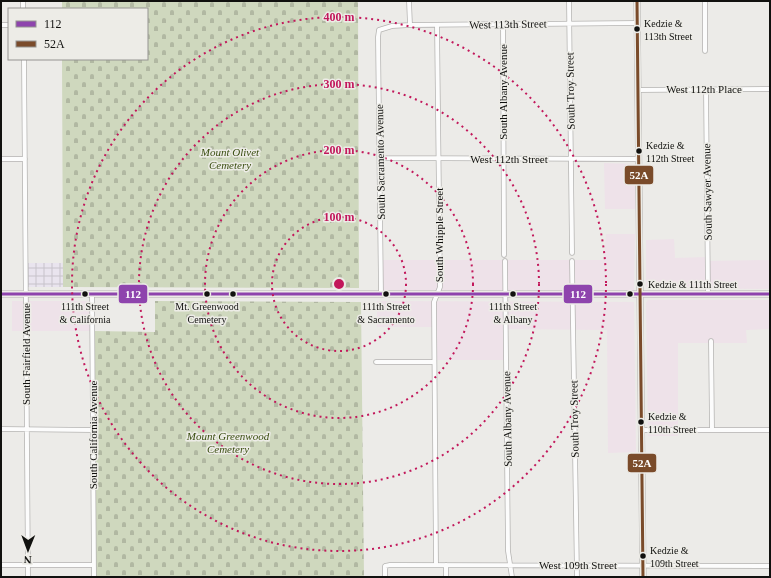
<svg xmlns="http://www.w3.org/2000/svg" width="771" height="578" font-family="'Times New Roman',serif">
<defs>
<pattern id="industrial-grid" width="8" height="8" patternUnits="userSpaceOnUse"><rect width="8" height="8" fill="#e9e4ee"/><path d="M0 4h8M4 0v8" fill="none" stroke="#c7c3cb"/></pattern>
<pattern id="cemetery-stones" width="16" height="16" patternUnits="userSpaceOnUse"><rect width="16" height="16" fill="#cfd8be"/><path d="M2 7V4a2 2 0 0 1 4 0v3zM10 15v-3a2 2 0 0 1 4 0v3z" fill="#b1b8a2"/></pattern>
</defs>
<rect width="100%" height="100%" fill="#ecebe8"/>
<path fill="#eee2e9" d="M 604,163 L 635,164 L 635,209 L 605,209 Z
M 606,234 L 635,234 L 634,290 L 383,290 L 383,260 L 604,260 Z
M 674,239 L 675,258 L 707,257 L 707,261 L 770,260 L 770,289 L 646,288 L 646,240 Z
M 648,300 L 770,300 L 770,329 L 746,330 L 747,343 L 678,343 L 678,436 L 648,436 L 646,303 Z
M 12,301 L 94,301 L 94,331 L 12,331 Z
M 377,301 L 634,302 L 636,452 L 608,453 L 607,330 L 505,329 L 506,360 L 435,360 L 434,327 L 377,327 Z"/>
<path fill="url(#industrial-grid)" d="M 24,263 L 63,263 L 63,287 L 24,287 Z"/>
<path fill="url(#cemetery-stones)" d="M 62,1 L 358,1 L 359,288 L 63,287 L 62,59 L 147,59 L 147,9 L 62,9 Z
M 155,301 L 361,302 L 364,577 L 96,577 L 94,331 L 155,332 Z"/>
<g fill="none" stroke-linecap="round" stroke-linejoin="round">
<g stroke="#b5b4b2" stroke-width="5.5">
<path id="street" d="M 23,1 L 23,9
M 409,1 L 410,25
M 569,1 L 572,253
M 705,1 L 705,51
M 503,24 L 504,255
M 1,25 L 9,25
M 24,59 L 28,577
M 706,89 L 708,294
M 638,90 L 770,89
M 380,158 L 638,159
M 1,159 L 25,159
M 505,261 L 508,551 L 512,577
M 572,261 L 577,577
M 92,294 L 94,577
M 381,294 L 378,37 L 379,30 L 392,26 L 410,25 L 637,23
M 711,341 L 712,430
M 376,362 L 434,362
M 1,429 L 93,430
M 641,430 L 770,430
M 1,565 L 94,565
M 436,565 L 434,302 L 440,287 L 437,25
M 446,565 L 446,577
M 385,577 L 385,566 L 390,565 L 770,566"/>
</g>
<g stroke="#b5b4b2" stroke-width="7">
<path id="secondary" d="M 637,1 L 643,577
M 1,294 L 770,294"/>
</g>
<use href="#street" stroke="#fcfcfc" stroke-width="4"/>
<use href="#secondary" stroke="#fcfcfc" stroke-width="5.5"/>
<g stroke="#edece7" stroke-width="6">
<path id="bus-1" d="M 1,294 L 770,294"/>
</g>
<g stroke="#edece7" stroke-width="6">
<path id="bus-2" d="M 637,1 L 643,577"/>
</g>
<use href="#bus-1" stroke="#8e44ad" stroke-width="3"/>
<use href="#bus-2" stroke="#7a4b2a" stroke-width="3"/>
</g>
<g fill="none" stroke="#c2185b" stroke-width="2" stroke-dasharray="2 4">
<circle cx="339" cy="284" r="67"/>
<circle cx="339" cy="284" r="134"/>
<circle cx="339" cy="284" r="200"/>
<circle cx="339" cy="284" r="267"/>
</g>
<g fill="#11110f" stroke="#edece7" stroke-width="1.5">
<circle cx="637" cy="29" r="3.5"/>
<circle cx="639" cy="151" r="3.5"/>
<circle cx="640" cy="284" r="3.5"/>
<circle cx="85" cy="294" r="3.5"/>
<circle cx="207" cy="294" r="3.5"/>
<circle cx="233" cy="294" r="3.5"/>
<circle cx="386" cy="294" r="3.5"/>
<circle cx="513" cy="294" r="3.5"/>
<circle cx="630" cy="294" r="3.5"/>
<circle cx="641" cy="422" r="3.5"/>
<circle cx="643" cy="556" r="3.5"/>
</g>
<g text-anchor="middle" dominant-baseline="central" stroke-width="3" stroke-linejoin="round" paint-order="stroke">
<g font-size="10" fill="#11110f" stroke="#edece7" text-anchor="start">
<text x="644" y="23">Kedzie &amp;<tspan x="644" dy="13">113th Street</tspan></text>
<text x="646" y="145">Kedzie &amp;<tspan x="646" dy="13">112th Street</tspan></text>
<text x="648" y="284">Kedzie &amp; 111th Street</text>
<text x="85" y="306" text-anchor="middle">111th Street<tspan x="85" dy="13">&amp; California</tspan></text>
<text x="207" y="306" text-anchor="middle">Mt. Greenwood<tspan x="207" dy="13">Cemetery</tspan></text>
<text x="386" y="306" text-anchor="middle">111th Street<tspan x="386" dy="13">&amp; Sacramento</tspan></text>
<text x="513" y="306" text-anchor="middle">111th Street<tspan x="513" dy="13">&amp; Albany</tspan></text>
<text x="648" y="416">Kedzie &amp;<tspan x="648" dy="13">110th Street</tspan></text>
<text x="650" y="550">Kedzie &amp;<tspan x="650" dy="13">109th Street</tspan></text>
</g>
<g font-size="11" fill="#11110f" stroke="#edece7">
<text transform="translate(508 24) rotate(-1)">West 113th Street</text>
<text x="704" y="89">West 112th Place</text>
<text transform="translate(570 91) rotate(-91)">South Troy Street</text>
<text transform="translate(503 92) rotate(-90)">South Albany Avenue</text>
<text x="509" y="159">West 112th Street</text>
<text transform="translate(380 162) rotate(-91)">South Sacramento Avenue</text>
<text transform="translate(707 192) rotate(-91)">South Sawyer Avenue</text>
<text transform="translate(439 235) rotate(-90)">South Whipple Street</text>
<text transform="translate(26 354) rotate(-90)">South Fairfield Avenue</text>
<text transform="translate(507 419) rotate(-91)">South Albany Avenue</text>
<text transform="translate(574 419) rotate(-91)">South Troy Street</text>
<text transform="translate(93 435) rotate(-90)">South California Avenue</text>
<text x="578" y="565">West 109th Street</text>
</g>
<g font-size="11" font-style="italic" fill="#394d0f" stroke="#edece7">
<text x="230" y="152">Mount Olivet<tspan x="230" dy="13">Cemetery</tspan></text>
<text x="228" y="436">Mount Greenwood<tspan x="228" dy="13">Cemetery</tspan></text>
</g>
</g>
<circle cx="339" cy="284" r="6" fill="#c2185b" stroke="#edece7" stroke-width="2"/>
<g font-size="12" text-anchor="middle" font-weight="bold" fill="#c2185b" stroke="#edece7" stroke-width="3" stroke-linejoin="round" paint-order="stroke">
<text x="339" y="21">400 m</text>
<text x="339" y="88">300 m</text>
<text x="339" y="154">200 m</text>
<text x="339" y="221">100 m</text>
</g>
<g stroke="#edece7" stroke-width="1.5">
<rect x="624" y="165" width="30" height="20" rx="4" fill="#7a4b2a"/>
<rect x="118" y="284" width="30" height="20" rx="4" fill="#8e44ad"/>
<rect x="563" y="284" width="30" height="20" rx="4" fill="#8e44ad"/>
<rect x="627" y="453" width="30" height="20" rx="4" fill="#7a4b2a"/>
</g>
<g font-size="11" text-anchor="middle" font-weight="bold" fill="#fff">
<text x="639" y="179">52A</text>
<text x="133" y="298">112</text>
<text x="578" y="298">112</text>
<text x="642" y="467">52A</text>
</g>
<rect width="771" height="578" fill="none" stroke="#11110f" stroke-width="4"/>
<rect x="8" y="8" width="140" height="52" fill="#edece7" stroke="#959491"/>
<rect x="16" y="21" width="20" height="6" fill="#8e44ad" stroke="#959491"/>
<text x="44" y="28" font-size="12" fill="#11110f">112</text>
<rect x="16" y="41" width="20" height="6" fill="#7a4b2a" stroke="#959491"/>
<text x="44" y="48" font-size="12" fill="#11110f">52A</text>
<g transform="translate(28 550) rotate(181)" stroke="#edece7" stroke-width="3" paint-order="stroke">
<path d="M0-3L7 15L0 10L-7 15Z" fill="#11110f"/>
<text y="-6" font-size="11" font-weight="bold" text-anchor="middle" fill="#11110f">N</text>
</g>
</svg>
